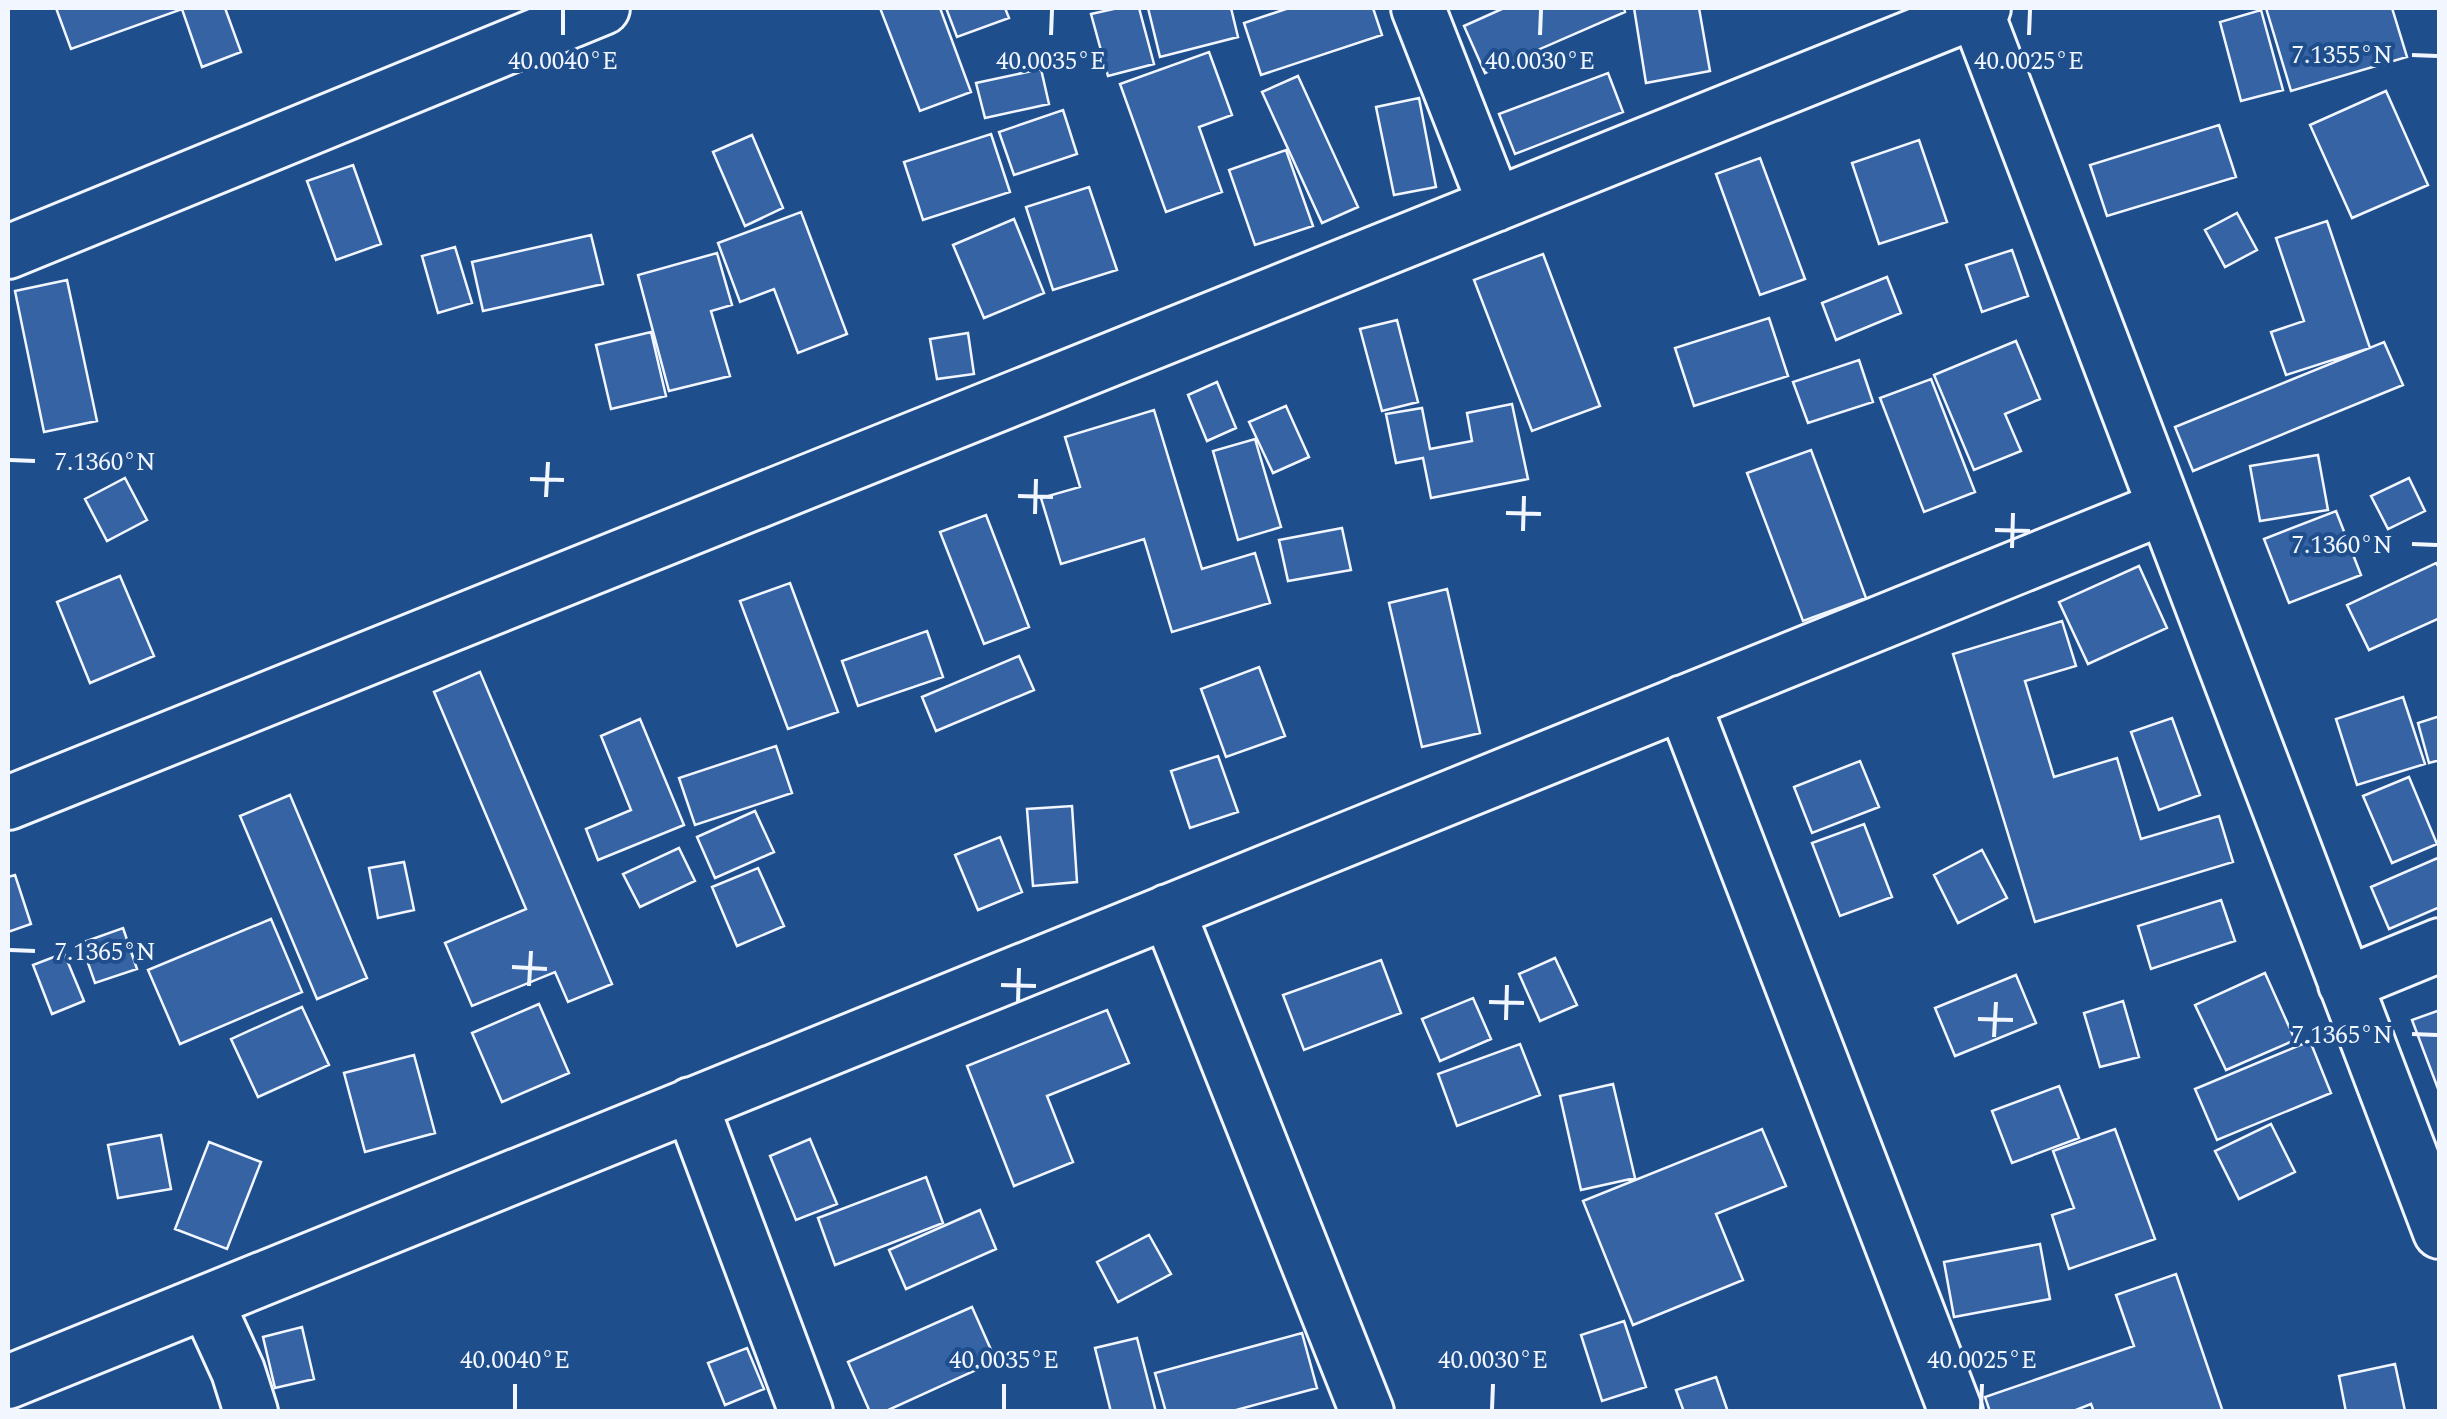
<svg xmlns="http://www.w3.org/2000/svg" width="2447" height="1419" font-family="Spectral,serif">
<rect width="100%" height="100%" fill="#1f4e8c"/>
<path fill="#3563a3" stroke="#f2f6ff" stroke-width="2.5" d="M 56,8 L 225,8 L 241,52 L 202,67 L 182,9 L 71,49 Z
M 880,8 L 940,8 L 971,92 L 920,111 Z
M 946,8 L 1005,8 L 1009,18 L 957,37 Z
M 1118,8 L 1139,8 L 1154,64 L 1108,76 L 1091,14 Z
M 1148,8 L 1231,8 L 1238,37 L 1160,57 Z
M 1289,8 L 1373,8 L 1382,35 L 1261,75 L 1244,23 Z
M 1504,8 L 1624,8 L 1625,12 L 1485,73 L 1464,26 Z
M 1634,8 L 1699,8 L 1710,71 L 1646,83 Z
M 2266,8 L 2392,8 L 2407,57 L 2291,91 Z
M 2261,10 L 2283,90 L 2241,101 L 2220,22 Z
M 1209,52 L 1232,115 L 1199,127 L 1222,192 L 1166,212 L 1120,84 Z
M 1041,69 L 1049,104 L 985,118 L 976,83 Z
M 1608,73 L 1623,112 L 1515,154 L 1499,114 Z
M 1298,76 L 1358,207 L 1322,223 L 1262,92 Z
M 2386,91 L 2428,185 L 2352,218 L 2310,125 Z
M 1419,98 L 1436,187 L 1394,195 L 1376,107 Z
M 1063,110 L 1077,154 L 1014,175 L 999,132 Z
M 2219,125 L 2236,177 L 2107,216 L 2090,165 Z
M 991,134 L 1010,192 L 923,220 L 904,162 Z
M 752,135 L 783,208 L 745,226 L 713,152 Z
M 1919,140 L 1947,222 L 1879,244 L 1852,163 Z
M 1286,150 L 1313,226 L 1255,245 L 1229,170 Z
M 1760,158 L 1805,279 L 1760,295 L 1716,174 Z
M 353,165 L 381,244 L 336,260 L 307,181 Z
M 1089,187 L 1117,270 L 1053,290 L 1026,207 Z
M 801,212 L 847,334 L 798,353 L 774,289 L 740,302 L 718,243 Z
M 2237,213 L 2257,250 L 2225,267 L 2205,230 Z
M 1014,219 L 1044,293 L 984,318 L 953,245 Z
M 2327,221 L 2370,348 L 2286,375 L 2271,332 L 2304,321 L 2276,238 Z
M 591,235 L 603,284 L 483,311 L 472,262 Z
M 455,247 L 472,303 L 438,313 L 422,256 Z
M 2012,250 L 2028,296 L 1982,312 L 1966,265 Z
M 717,253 L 732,305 L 711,311 L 730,376 L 669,391 L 638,275 Z
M 1543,254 L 1600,406 L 1532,431 L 1474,280 Z
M 1887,277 L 1901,313 L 1836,340 L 1822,303 Z
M 67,280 L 97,421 L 44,432 L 15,291 Z
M 1769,318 L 1788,376 L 1694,406 L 1675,348 Z
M 1397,320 L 1418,402 L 1382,411 L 1360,329 Z
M 651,332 L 666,396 L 611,409 L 596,345 Z
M 968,333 L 974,374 L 937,379 L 930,339 Z
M 2016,341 L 2040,399 L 2005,414 L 2021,451 L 1974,470 L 1934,375 Z
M 2384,342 L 2403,385 L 2193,471 L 2175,427 Z
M 1859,360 L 1873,402 L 1808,423 L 1793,382 Z
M 1931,379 L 1975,492 L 1924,512 L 1880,398 Z
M 1217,382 L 1236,428 L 1207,441 L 1188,395 Z
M 1512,404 L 1528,479 L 1431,498 L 1423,458 L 1396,463 L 1386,414 L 1422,408 L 1430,449 L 1472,441 L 1467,413 Z
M 1286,406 L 1309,457 L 1273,473 L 1249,422 Z
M 1154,410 L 1202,569 L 1255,553 L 1270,603 L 1172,632 L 1144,539 L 1061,564 L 1041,498 L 1080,487 L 1065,437 Z
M 1255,439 L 1281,527 L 1238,540 L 1213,451 Z
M 1811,450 L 1866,598 L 1803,621 L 1747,473 Z
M 2318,455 L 2328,510 L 2260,521 L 2250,466 Z
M 125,478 L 147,520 L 107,541 L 85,499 Z
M 2409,478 L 2425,511 L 2388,529 L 2371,496 Z
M 2336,511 L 2361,575 L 2289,603 L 2264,539 Z
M 986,515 L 1029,627 L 984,644 L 940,532 Z
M 1342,528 L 1351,570 L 1288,581 L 1279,540 Z
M 2436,563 L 2440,569 L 2440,618 L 2369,650 L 2347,605 Z
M 2139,566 L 2167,628 L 2088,664 L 2059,602 Z
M 120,576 L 154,656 L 90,683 L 57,602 Z
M 790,583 L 838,712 L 788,729 L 740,601 Z
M 1447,589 L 1480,733 L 1422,747 L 1389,603 Z
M 2062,621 L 2076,666 L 2025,681 L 2054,777 L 2117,758 L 2141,839 L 2219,816 L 2233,862 L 2035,922 L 1953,654 Z
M 927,631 L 943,677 L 858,706 L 842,661 Z
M 1019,656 L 1034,690 L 936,731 L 922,697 Z
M 1259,667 L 1285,736 L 1226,757 L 1201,689 Z
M 480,672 L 612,984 L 568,1002 L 555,972 L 472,1006 L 445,943 L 526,909 L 434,692 Z
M 2403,697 L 2425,764 L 2357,785 L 2336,719 Z
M 2440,716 L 2440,760 L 2429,763 L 2418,723 Z
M 2172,718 L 2200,795 L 2159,810 L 2131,732 Z
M 640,719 L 684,825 L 598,860 L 586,829 L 631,810 L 601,736 Z
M 776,746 L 792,793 L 695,825 L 679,778 Z
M 1218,756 L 1238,812 L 1190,828 L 1171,771 Z
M 1860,761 L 1879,807 L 1812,833 L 1794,787 Z
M 2409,777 L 2437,844 L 2392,863 L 2363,796 Z
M 290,795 L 367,978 L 317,999 L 240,816 Z
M 1072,806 L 1077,882 L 1033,886 L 1027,809 Z
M 755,811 L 774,852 L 715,878 L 697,837 Z
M 1864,824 L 1892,897 L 1840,916 L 1812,843 Z
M 1000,837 L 1022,892 L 978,910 L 955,855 Z
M 679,848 L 695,881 L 640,907 L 623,874 Z
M 1982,850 L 2007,898 L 1958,923 L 1934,875 Z
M 2440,857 L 2440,907 L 2389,929 L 2371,887 Z
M 404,862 L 414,910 L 378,918 L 369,868 Z
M 758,868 L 784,926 L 737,946 L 712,887 Z
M 15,875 L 31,924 L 8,932 L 8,877 Z
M 2221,900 L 2235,941 L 2151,969 L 2138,926 Z
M 271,919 L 302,992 L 180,1044 L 148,970 Z
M 123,928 L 137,969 L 95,983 L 81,943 Z
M 64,953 L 84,1001 L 52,1014 L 33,965 Z
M 1555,958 L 1577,1005 L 1540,1021 L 1519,974 Z
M 1381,960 L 1401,1013 L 1304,1050 L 1283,995 Z
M 2265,973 L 2295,1040 L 2226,1070 L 2195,1005 Z
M 2016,975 L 2036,1023 L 1955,1056 L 1935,1008 Z
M 1473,998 L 1491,1039 L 1440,1061 L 1422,1019 Z
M 2123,1001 L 2139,1057 L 2100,1067 L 2084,1013 Z
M 539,1004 L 569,1073 L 502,1102 L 472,1033 Z
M 302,1007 L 329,1065 L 258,1097 L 231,1039 Z
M 1107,1010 L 1129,1063 L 1047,1096 L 1073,1162 L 1014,1186 L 967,1066 Z
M 2440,1010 L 2440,1094 L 2412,1020 Z
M 2310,1041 L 2331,1093 L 2217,1140 L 2195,1089 Z
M 1520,1044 L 1540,1095 L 1457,1126 L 1438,1074 Z
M 414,1055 L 435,1133 L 365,1152 L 344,1073 Z
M 1613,1084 L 1635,1178 L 1581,1190 L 1560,1096 Z
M 2059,1086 L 2079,1138 L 2012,1163 L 1992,1111 Z
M 2271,1124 L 2295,1172 L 2239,1199 L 2215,1151 Z
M 1762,1129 L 1786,1186 L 1716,1214 L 1743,1280 L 1633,1325 L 1583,1201 Z
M 2115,1129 L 2155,1239 L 2069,1269 L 2052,1215 L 2074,1208 L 2053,1151 Z
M 161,1135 L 171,1189 L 118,1198 L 108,1145 Z
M 810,1139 L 837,1204 L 796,1220 L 770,1156 Z
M 209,1142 L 261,1162 L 227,1249 L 175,1229 Z
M 926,1177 L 943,1223 L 835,1265 L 818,1218 Z
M 980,1210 L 996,1249 L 906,1289 L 889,1250 Z
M 1149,1235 L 1171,1274 L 1118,1302 L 1097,1262 Z
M 2040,1244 L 2050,1299 L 1954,1317 L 1944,1262 Z
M 2176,1274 L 2223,1412 L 2094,1412 L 2091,1404 L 2071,1412 L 1990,1412 L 1985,1397 L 2134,1346 L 2116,1295 Z
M 972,1307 L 996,1361 L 884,1412 L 870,1412 L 848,1362 Z
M 1624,1321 L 1646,1387 L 1602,1401 L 1581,1335 Z
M 302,1327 L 314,1379 L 275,1388 L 263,1337 Z
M 1302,1333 L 1317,1388 L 1229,1412 L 1166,1412 L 1155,1373 Z
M 1137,1338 L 1156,1412 L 1111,1412 L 1095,1348 Z
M 747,1348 L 764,1389 L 725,1405 L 708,1363 Z
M 2395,1364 L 2405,1411 L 2346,1412 L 2339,1376 Z
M 1716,1377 L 1728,1412 L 1684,1412 L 1676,1390 Z"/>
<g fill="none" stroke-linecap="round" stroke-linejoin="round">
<g stroke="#f2f6ff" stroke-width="58">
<path id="street" d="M 1418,8 L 1495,205
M 1975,8 L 2440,1232
M 8,252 L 603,8
M 1683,702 L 1956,1412
M 8,803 L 1984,8
M 1168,911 L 1367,1412
M 2345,984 L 2440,945
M 691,1104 L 806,1412
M 207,1303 L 238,1371 L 251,1412
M 8,1382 L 2163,508"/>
</g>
<use href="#street" stroke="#1f4e8c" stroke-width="52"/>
</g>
<path fill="none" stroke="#f2f6ff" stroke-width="4" d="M 563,35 L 563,10M 1051,35 L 1052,10M 1540,35 L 1541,10M 2029,35 L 2030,10M 2412,55 L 2437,56M 10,460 L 35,461M 530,479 L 564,480M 1018,496 L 1053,497M 546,497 L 548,462M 1506,513 L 1541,514M 1035,514 L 1036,479M 1995,530 L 2030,531M 1523,531 L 1524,496M 2412,544 L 2437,545M 2012,548 L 2013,513M 10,950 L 35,951M 512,967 L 547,969M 1001,985 L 1036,986M 529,986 L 531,951M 1489,1002 L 1524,1003M 1018,1003 L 1019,968M 1978,1019 L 2013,1020M 1506,1020 L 1507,985M 2412,1034 L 2437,1035M 1994,1037 L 1996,1002M 515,1409 L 515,1384M 1004,1409 L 1004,1384M 1492,1409 L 1493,1384M 1981,1409 L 1982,1384"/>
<g font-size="25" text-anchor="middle" fill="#f2f6ff" stroke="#1f4e8c" stroke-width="8" stroke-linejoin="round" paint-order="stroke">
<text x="2342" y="63">7.1355°N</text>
<text x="563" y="69">40.0040°E</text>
<text x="1051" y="69">40.0035°E</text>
<text x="1540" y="69">40.0030°E</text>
<text x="2029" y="69">40.0025°E</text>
<text x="105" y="470">7.1360°N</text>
<text x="2342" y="553">7.1360°N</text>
<text x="105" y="960">7.1365°N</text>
<text x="2342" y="1043">7.1365°N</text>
<text x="515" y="1368">40.0040°E</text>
<text x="1004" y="1368">40.0035°E</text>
<text x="1493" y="1368">40.0030°E</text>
<text x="1982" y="1368">40.0025°E</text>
</g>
<rect width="2447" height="1419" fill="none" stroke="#f2f6ff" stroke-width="20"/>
</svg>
